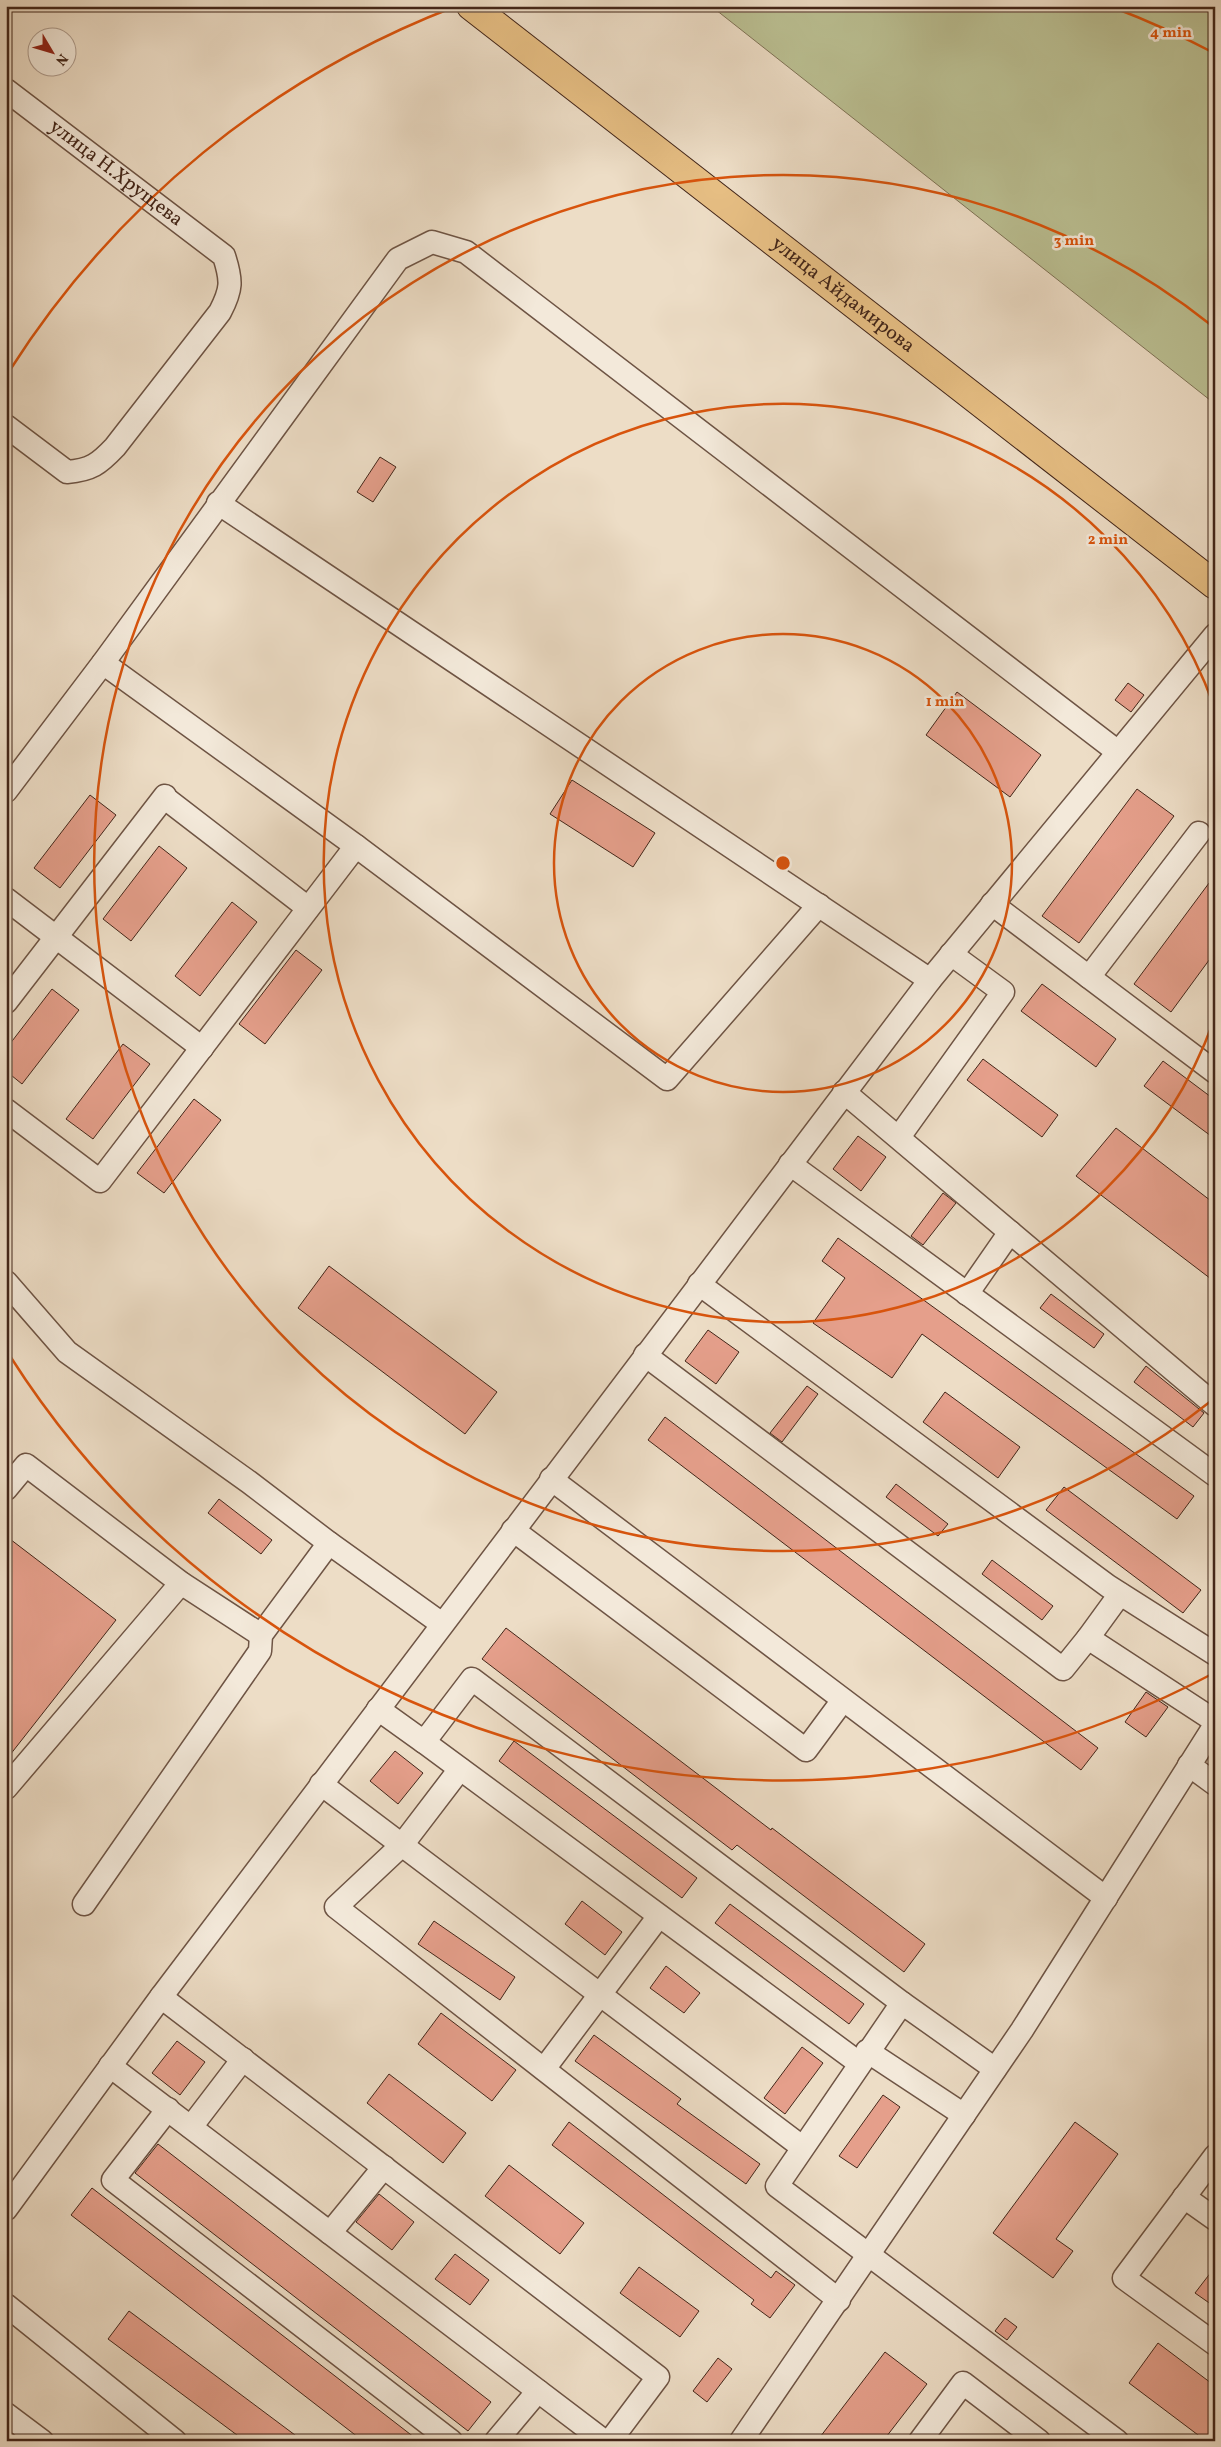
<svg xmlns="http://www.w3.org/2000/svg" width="1221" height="2447" font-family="Vollkorn,serif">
<rect width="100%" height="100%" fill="#edddc6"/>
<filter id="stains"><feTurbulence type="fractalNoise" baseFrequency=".004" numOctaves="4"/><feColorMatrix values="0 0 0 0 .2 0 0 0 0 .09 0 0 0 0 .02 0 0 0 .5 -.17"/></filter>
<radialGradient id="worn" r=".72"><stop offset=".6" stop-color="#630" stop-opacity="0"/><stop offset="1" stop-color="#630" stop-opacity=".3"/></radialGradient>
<path fill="#bbc093" stroke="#7f7356" d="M 711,6 L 1215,6 L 1215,404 Z"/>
<path fill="#e59f8b" stroke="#432619" d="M 380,457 L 396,467 L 373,502 L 357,492 Z
M 1128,683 L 1144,695 L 1131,712 L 1115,700 Z
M 957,692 L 1041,755 L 1010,797 L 926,735 Z
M 572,780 L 655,833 L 633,867 L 550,814 Z
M 1137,789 L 1174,816 L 1079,943 L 1042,916 Z
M 90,795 L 116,815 L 60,888 L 34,868 Z
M 159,846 L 187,868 L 131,941 L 103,919 Z
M 1215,875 L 1215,952 L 1171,1012 L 1134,984 Z
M 232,902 L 257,922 L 200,996 L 175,976 Z
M 296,950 L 322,970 L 265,1044 L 239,1024 Z
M 1042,984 L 1116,1039 L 1096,1067 L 1021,1011 Z
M 52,989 L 79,1010 L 22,1084 L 6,1071 L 6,1049 Z
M 123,1044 L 150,1064 L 93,1139 L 66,1119 Z
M 983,1059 L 1058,1115 L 1042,1137 L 967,1080 Z
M 1163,1061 L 1215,1100 L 1215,1139 L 1144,1086 Z
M 194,1099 L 221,1120 L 164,1193 L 137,1173 Z
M 1116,1128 L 1215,1204 L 1215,1282 L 1076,1176 Z
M 858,1136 L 886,1157 L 861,1191 L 833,1169 Z
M 943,1193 L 956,1203 L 923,1245 L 911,1236 Z
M 838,1238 L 1194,1496 L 1177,1519 L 922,1334 L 892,1378 L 813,1323 L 845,1278 L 822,1261 Z
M 329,1266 L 497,1392 L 465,1434 L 298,1308 Z
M 1051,1294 L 1104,1334 L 1094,1348 L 1040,1308 Z
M 708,1330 L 739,1352 L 716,1384 L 685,1361 Z
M 1146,1366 L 1204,1413 L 1193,1427 L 1134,1382 Z
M 807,1386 L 818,1394 L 782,1442 L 770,1433 Z
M 945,1392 L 1020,1447 L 998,1478 L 923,1422 Z
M 665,1417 L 1098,1748 L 1081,1770 L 648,1440 Z
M 896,1484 L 948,1524 L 938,1536 L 886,1497 Z
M 1064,1487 L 1201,1590 L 1183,1613 L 1046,1510 Z
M 219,1499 L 272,1540 L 261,1554 L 208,1513 Z
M 6,1536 L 116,1620 L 6,1760 Z
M 992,1560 L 1053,1606 L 1042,1620 L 982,1574 Z
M 506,1628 L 771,1830 L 772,1828 L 925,1944 L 904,1972 L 737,1845 L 732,1850 L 482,1659 Z
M 1146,1692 L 1168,1707 L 1146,1737 L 1125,1722 Z
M 514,1741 L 697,1878 L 682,1898 L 499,1761 Z
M 395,1751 L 423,1773 L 398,1804 L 370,1781 Z
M 582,1901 L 622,1932 L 605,1955 L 565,1924 Z
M 730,1904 L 864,2004 L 849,2024 L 715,1923 Z
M 434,1921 L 515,1977 L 500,2000 L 418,1944 Z
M 666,1966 L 700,1993 L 684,2013 L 650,1988 Z
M 441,2013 L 516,2070 L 492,2101 L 418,2044 Z
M 594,2035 L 681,2099 L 677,2104 L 760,2164 L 746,2184 L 575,2061 Z
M 177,2041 L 205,2062 L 180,2095 L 152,2073 Z
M 802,2047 L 823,2063 L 785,2114 L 764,2098 Z
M 389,2074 L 466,2133 L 443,2163 L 367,2103 Z
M 883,2095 L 900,2107 L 857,2168 L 839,2156 Z
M 569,2122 L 771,2278 L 776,2271 L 795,2285 L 770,2318 L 751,2304 L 754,2300 L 552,2145 Z
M 1075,2122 L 1118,2154 L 1056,2239 L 1073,2251 L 1053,2278 L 993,2233 Z
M 158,2144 L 491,2402 L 468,2431 L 135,2173 Z
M 509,2165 L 584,2223 L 560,2254 L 485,2196 Z
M 92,2188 L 419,2441 L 363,2441 L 71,2215 Z
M 379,2194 L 414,2222 L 392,2250 L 356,2222 Z
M 455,2254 L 489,2280 L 470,2305 L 435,2279 Z
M 639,2267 L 699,2311 L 680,2337 L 620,2293 Z
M 1215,2267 L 1215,2307 L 1195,2293 Z
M 129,2311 L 303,2441 L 245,2441 L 108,2339 Z
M 1005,2318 L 1017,2327 L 1007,2340 L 995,2331 Z
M 1158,2343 L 1215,2386 L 1215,2441 L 1206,2441 L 1129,2383 Z
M 885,2352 L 927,2384 L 883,2441 L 817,2441 Z
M 718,2358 L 732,2369 L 707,2402 L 693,2391 Z"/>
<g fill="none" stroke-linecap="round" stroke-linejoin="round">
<g stroke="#6e5444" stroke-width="25">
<g id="minor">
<path id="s1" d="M 6,90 L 224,256 C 232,281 232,289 220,312 L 115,447 C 99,464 91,470 67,472 L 6,426"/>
<path d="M 218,503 L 930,980"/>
<path d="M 103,663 L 356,846 L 667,1079 L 819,905"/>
<path d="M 6,791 L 103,663 L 398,259 L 432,242 L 466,252 L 1118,752"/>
<path d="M 169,801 L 308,908"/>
<path d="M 6,899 L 202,1048"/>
<path d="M 992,904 L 1215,1072"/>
<path d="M 1089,977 L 1199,833"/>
<path d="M 6,1002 L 165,796"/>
<path d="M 844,1092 L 1215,1405"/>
<path d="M 6,1110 L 100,1181 L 356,846"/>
<path d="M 899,1137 L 1003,992 L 951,954"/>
<path d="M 790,1164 L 1215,1475"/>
<path d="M 6,1282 L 67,1352 L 249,1482 L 329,1543 L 442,1624"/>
<path d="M 699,1284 L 1108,1586 L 1215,1654"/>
<path d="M 967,1294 L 1010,1232"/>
<path d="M 645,1355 L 1063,1669 L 1088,1638 L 1215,1721"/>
<path d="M 551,1479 L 1106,1898"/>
<path d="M 6,1489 L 26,1465 L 181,1583 L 261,1635"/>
<path d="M 513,1530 L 806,1750 L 843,1700"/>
<path d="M 1088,1638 L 1120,1594"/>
<path d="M 378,1709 L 424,1742 L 472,1679 L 902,2003 L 995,2069"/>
<path d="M 424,1742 L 859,2063"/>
<path d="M 1189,1765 L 1215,1784"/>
<path d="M 460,1769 L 402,1845 L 336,1907 L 839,2300"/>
<path d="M 321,1784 L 802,2147"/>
<path d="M 6,1788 L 181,1583"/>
<path d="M 84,1904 L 260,1651 L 261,1635 L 329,1543"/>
<path d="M 161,1997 L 658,2377 L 610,2441"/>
<path d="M 902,2003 L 777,2186 L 1117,2441"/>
<path d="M 867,2051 L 964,2115"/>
<path d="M 110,2066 L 604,2441"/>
<path d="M 544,2069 L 659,1916"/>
<path d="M 168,2109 L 113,2180 L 451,2441"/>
<path d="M 191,2127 L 243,2059"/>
<path d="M 1215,2156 L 1124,2278 L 1215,2344"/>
<path d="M 1184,2197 L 1215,2219"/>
<path d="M 6,2209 L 161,1997 L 930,980 L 1215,635"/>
<path d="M 330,2233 L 384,2167"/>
<path d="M 6,2305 L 175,2441"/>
<path d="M 6,2414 L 42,2441"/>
<path d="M 496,2441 L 538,2391"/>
<path d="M 741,2441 L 1022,2030 L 1215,1725"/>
<path d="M 920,2441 L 963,2383 L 1039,2441"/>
</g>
</g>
<g stroke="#432619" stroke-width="30">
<g id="major">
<path id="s2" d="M 471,6 L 1215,585"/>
</g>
</g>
<use href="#minor" stroke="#f3e9da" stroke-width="22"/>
<use href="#major" stroke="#e6be83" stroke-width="28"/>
</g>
<g fill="none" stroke="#d8540d" stroke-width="2.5">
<circle cx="783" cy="863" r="229"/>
<path d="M1214 1020A459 459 0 1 1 1214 706"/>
<path d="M1211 1401A688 688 0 1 1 1211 325"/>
<path d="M1214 1673A917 917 0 0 1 10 1356M10 370A917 917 0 0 1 454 7M1112 7A917 917 0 0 1 1214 53"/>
</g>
<g text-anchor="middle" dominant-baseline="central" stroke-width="5" stroke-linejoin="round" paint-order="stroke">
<g font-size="20" fill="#432619" stroke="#f3e9da">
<text stroke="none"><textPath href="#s1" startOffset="138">улица Н.Хрущева</textPath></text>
<text stroke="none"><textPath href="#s2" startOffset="471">улица Айдамирова</textPath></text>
</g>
</g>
<circle cx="783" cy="863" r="8" fill="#d8540d" stroke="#f3e9da" stroke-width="2.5"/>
<g font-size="15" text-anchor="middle" font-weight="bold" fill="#d8540d" stroke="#f3e9da" stroke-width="5" stroke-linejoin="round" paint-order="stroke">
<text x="1171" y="37">4 min</text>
<text x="1074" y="245">3 min</text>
<text x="1108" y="544">2 min</text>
<text x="945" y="706">1 min</text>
</g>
<rect width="1221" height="2447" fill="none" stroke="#edddc6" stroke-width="25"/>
<rect x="8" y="8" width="1206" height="2432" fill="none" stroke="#432619" stroke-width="2.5"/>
<rect x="12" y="12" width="1196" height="2422" fill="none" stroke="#432619"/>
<g transform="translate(52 52) rotate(128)"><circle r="24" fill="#f3e9da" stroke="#ad9b8d"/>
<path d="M0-4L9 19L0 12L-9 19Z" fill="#8f2418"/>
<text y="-8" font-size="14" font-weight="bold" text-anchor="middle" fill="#432619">N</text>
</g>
<rect width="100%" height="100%" filter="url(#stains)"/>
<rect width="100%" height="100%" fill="url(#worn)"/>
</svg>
